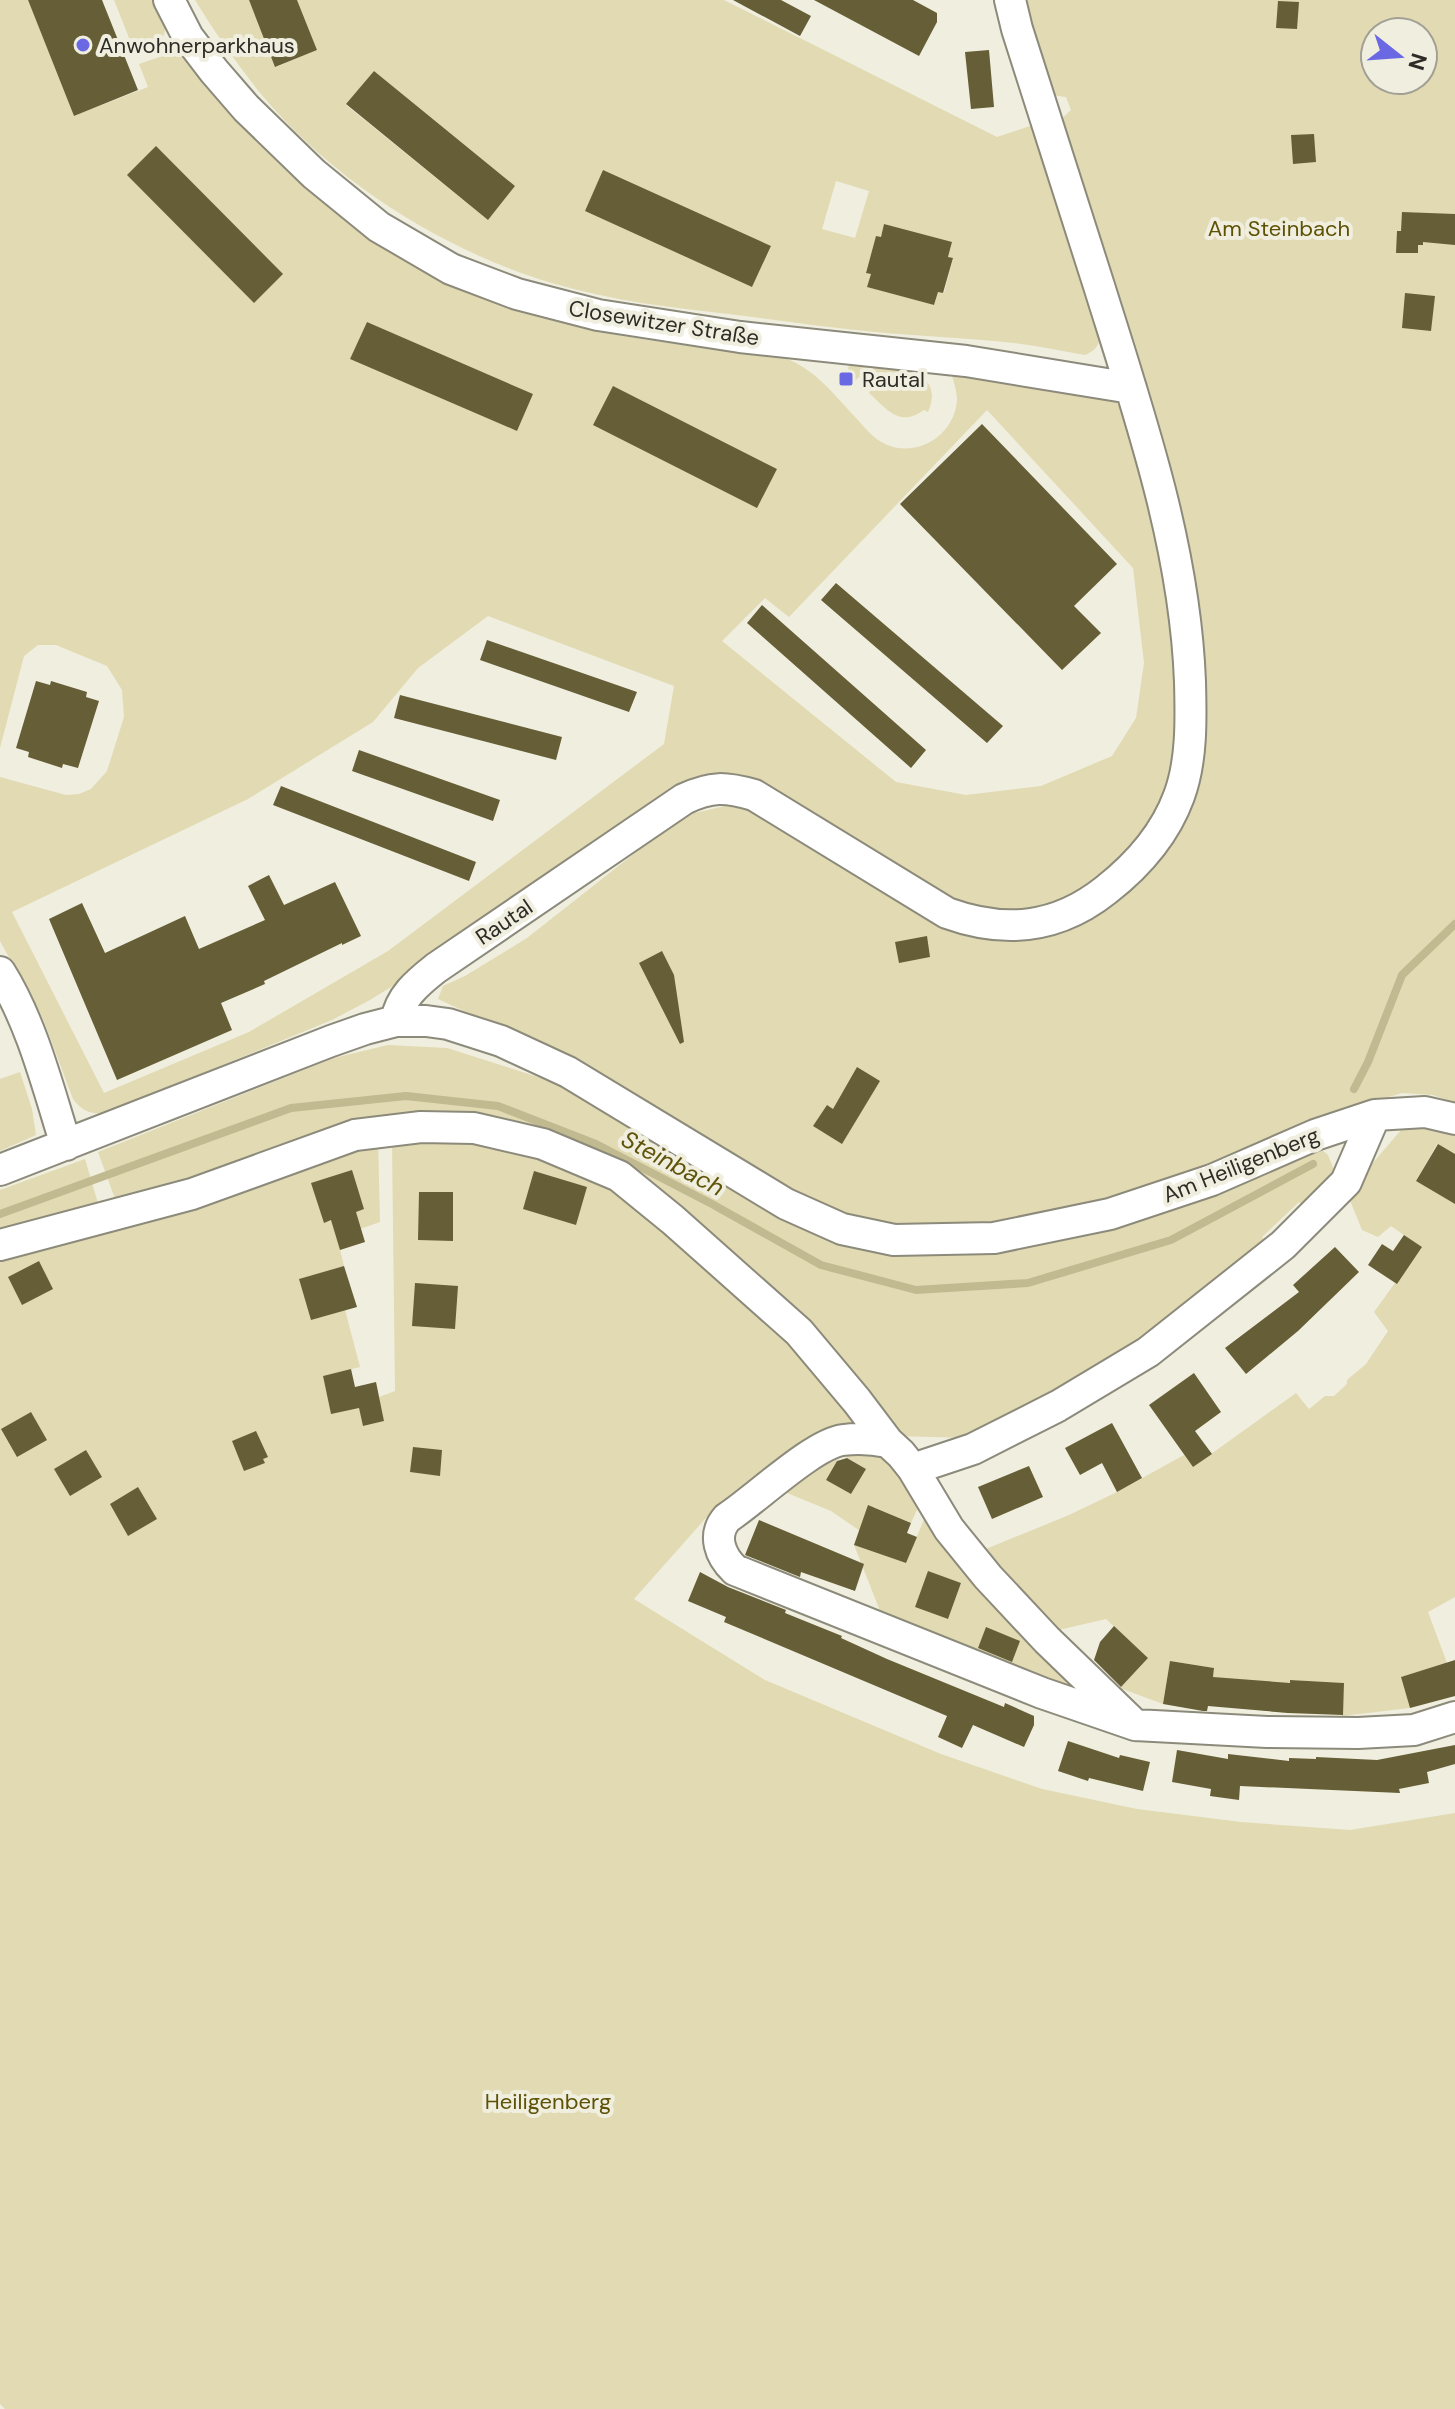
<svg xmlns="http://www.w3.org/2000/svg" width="1455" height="2409" font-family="'DM Sans',sans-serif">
<rect width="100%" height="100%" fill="#f0eede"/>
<path fill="#e1dab3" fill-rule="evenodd" d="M 0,0 L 28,0 L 74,116 L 148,87 L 139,64 L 171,53 L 190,57 C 234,116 282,177 346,218 C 373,235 403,249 432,265 C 468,284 502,305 541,317 C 619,340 701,347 782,357 C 815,368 834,395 857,419 C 865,428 874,439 885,444 C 917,459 955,435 957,400 C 957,392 954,383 952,376 L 1094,393 L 1114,400 L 1131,419 L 1151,479 L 1175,644 L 1177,746 L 1162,805 L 1136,845 L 1077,897 L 1033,913 L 977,913 L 731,776 L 370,1000 L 332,1020 L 113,1110 C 96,1116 84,1114 73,1099 L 43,1019 L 0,941 L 0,777 L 66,795 L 79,794 L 91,789 L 107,771 L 124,717 L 122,690 L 107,666 L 56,645 L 38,645 L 24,656 L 0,748 ZM 367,322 L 533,394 L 517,431 L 350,359 ZM 987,410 L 1133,568 L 1144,663 L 1136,718 L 1112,756 L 1041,786 L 966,795 L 896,782 L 722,641 L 765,598 L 789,617 ZM 488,616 L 674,686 L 664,744 L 388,951 L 249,1032 L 104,1093 L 12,912 L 248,799 L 373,722 L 418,668 Z
M 114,0 L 155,0 C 171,29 170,44 135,53 Z
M 195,0 L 249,0 L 276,67 L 317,50 L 297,0 L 724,0 L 997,137 L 1033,125 L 1101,326 C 1100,340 1100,349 1085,355 C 1062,351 1038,346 1014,343 C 968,338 921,336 875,332 C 829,328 783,321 737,315 C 674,308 612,301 552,283 C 444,251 333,181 261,94 C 237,64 215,33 195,0 ZM 374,71 L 515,186 L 488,220 L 346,105 ZM 603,171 L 771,247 L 752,287 L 585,211 ZM 836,181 L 869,191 L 855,238 L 822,229 ZM 884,224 L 952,243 L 948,257 L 953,259 L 944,293 L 938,292 L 934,305 L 868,287 L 871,274 L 866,272 L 876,237 L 881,237 Z
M 1025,0 L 1455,0 L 1455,1103 L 1433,1095 L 1402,1093 L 1315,1119 L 1281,1133 L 1215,1170 L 1114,1203 L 995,1221 L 898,1229 L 846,1219 L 790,1194 L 572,1061 L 438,999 L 443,986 L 465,976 L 527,938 L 682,816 L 725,806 L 747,809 L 966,931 L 1127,889 L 1202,715 L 1060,120 L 1071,110 L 1066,97 L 1051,95 ZM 1375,32 L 1423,32 L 1423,80 L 1375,80 Z
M 849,365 C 880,368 949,363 928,412 L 924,410 C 899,428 887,409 869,393 L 872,388 L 859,377 L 855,381 L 847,374 Z
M 388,1045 L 447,1048 L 560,1084 L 781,1216 L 996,1250 L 1317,1146 L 1328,1155 L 1337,1178 L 1307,1211 L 1299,1202 L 1262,1237 L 1268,1245 L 1144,1341 L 969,1438 L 893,1436 L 753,1486 L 705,1519 L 634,1599 L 765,1680 L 941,1754 L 1042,1789 L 1137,1809 L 1241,1822 L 1350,1830 L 1455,1813 L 1455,2409 L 5,2409 L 0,2404 L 0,1256 L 378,1140 L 380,1222 L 337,1237 L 344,1266 L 300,1279 L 345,1310 L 360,1367 L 323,1376 L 331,1413 L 359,1408 L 364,1426 L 384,1421 L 379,1397 L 395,1391 L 392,1140 L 473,1115 L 118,1207 L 98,1152 L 334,1058 Z
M 20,1072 L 32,1109 L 36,1135 L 0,1151 L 0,1079 Z
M 1413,1123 L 1455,1130 L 1455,1154 L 1437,1144 L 1416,1181 L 1455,1204 L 1455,1597 L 1428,1612 L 1447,1663 L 1401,1677 L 1410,1708 L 1342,1716 L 1344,1683 L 1290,1680 L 1288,1713 L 1260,1710 L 1213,1677 L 1214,1668 L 1170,1661 L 1163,1704 L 1120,1688 L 1148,1658 L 1106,1619 L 1054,1631 L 981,1551 L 1069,1515 L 1117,1492 L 1184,1455 L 1193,1467 L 1296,1393 L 1309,1409 L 1325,1396 L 1334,1396 L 1347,1384 L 1347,1380 L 1366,1364 L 1388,1331 L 1374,1312 L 1421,1247 L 1391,1226 L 1378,1237 L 1362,1230 L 1347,1193 L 1401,1130 Z
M 85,1159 L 100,1210 L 0,1235 L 0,1190 Z
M 865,1448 L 890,1459 L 920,1503 L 911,1523 L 874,1507 L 863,1533 L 831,1511 L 775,1488 L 831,1451 ZM 841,1454 L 866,1469 L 851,1494 L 826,1480 Z
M 927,1512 L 1089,1696 L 884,1621 L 854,1545 L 906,1563 ZM 928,1572 L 961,1583 L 948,1619 L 915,1607 Z"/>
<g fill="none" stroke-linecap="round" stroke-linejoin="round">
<path stroke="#c1b990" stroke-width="8" d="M 1354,1089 L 1368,1062 L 1402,975 L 1455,924
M 0,1214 L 291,1108 L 406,1096 L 498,1106 L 596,1144 L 712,1204 L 821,1265 L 916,1290 L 1028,1283 L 1171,1240 L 1313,1164"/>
</g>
<path fill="#655e37" d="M 28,0 L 102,0 L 138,90 L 74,116 Z
M 249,0 L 297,0 L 317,50 L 275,67 Z
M 733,0 L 781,0 L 811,16 L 800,36 Z
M 814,0 L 913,0 L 937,13 L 937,22 L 919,56 Z
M 1278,1 L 1299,2 L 1297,29 L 1276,28 Z
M 989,50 L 994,107 L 971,109 L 965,52 Z
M 374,71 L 515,186 L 488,220 L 346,104 Z
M 1314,134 L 1316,162 L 1293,164 L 1291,135 Z
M 156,146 L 283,274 L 254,303 L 127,175 Z
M 603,170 L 771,246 L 752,287 L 585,211 Z
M 1402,212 L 1455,214 L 1455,245 L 1423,242 L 1423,245 L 1418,245 L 1418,253 L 1396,253 L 1397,231 L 1401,231 Z
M 884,224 L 952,242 L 948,257 L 953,258 L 943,293 L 938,292 L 934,305 L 867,287 L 871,274 L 866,273 L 876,236 L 881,237 Z
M 1405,293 L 1435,296 L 1431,331 L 1402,328 Z
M 367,322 L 533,394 L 517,431 L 350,359 Z
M 613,386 L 777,469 L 757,508 L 593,425 Z
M 982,424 L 1117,564 L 1074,606 L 1101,633 L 1062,670 L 900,504 Z
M 836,583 L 1003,726 L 987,743 L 821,600 Z
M 762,605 L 926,750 L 911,768 L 747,623 Z
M 487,640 L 637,692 L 629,712 L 480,660 Z
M 36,681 L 50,685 L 51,681 L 87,692 L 86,697 L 99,701 L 78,768 L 63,764 L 62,768 L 28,757 L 29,752 L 16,748 Z
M 400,695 L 562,737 L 556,760 L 394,718 Z
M 359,750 L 500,800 L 493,821 L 352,771 Z
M 281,786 L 476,862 L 469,881 L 273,805 Z
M 269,875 L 284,905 L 335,882 L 361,936 L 342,945 L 342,943 L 264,981 L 265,984 L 221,1003 L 232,1030 L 117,1080 L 49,919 L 82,903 L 105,953 L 185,916 L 199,949 L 265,920 L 248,886 Z
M 927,936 L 930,957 L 899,963 L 895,942 Z
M 662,951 L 674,975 L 684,1042 L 680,1044 L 639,963 Z
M 857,1067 L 880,1081 L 842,1144 L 813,1126 L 827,1105 L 833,1109 Z
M 1438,1144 L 1455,1154 L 1455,1204 L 1416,1181 Z
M 352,1170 L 364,1209 L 356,1212 L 365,1242 L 340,1250 L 331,1220 L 324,1223 L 311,1183 Z
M 534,1171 L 587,1187 L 576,1225 L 523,1209 Z
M 419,1192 L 453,1192 L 453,1241 L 418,1240 Z
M 1404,1235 L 1422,1247 L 1397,1284 L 1368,1265 L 1382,1244 L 1393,1251 Z
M 1335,1247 L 1359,1272 L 1298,1331 L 1246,1374 L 1225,1348 L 1299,1292 L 1293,1285 Z
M 39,1261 L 53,1289 L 22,1305 L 8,1277 Z
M 344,1266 L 357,1307 L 311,1320 L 299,1279 Z
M 415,1283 L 458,1286 L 455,1329 L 412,1326 Z
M 351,1369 L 355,1387 L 376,1382 L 384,1421 L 363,1426 L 359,1408 L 331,1414 L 323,1376 Z
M 1194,1373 L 1221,1412 L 1195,1431 L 1212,1454 L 1193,1467 L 1149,1405 Z
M 31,1412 L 47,1440 L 17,1457 L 1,1429 Z
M 1112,1423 L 1142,1478 L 1117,1492 L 1102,1463 L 1080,1475 L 1065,1448 Z
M 256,1431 L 268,1457 L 263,1459 L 265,1463 L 244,1471 L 232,1441 Z
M 413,1447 L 442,1450 L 440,1476 L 410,1472 Z
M 86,1450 L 102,1477 L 70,1496 L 54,1469 Z
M 847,1458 L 866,1469 L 851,1494 L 826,1480 L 837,1461 Z
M 1029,1466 L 1043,1497 L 992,1519 L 978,1487 Z
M 138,1487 L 157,1519 L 128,1536 L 110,1504 Z
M 868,1505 L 911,1523 L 907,1533 L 917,1537 L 906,1563 L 854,1545 Z
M 759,1520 L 864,1564 L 855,1591 L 801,1572 L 800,1577 L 745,1555 Z
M 928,1571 L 961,1583 L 948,1619 L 915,1607 Z
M 700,1572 L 728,1587 L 786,1610 L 785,1613 L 842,1636 L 841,1638 L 887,1659 L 1004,1707 L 1005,1703 L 1034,1716 L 1034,1725 L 1024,1747 L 973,1725 L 962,1748 L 938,1737 L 947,1716 L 724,1622 L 726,1617 L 688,1601 Z
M 1114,1626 L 1148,1658 L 1121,1687 L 1094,1660 L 1100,1642 Z
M 986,1627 L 1020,1641 L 1012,1662 L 978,1648 Z
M 1455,1660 L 1455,1696 L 1410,1708 L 1401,1677 Z
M 1170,1661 L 1214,1668 L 1213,1677 L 1290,1683 L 1290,1680 L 1344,1683 L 1343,1715 L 1288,1713 L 1208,1706 L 1207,1711 L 1203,1711 L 1163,1704 Z
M 1068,1741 L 1119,1758 L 1120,1755 L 1150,1762 L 1143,1791 L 1089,1778 L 1088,1781 L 1058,1771 Z
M 1455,1745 L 1455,1764 L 1427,1772 L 1429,1783 L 1399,1789 L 1400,1793 L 1240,1786 L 1239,1800 L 1210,1796 L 1211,1789 L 1172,1782 L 1177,1750 L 1228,1759 L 1228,1754 L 1289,1761 L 1289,1758 L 1316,1759 L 1316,1757 L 1377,1760 Z"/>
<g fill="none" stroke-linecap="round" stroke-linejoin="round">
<g stroke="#8c8a7b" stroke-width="34">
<path id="minor" d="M 169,0 L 188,37 L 214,71 L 246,108 L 314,174 L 379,227 L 451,269 L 517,294 L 598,315 L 740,337 L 966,361 L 1131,388
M 0,972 C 32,1023 48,1088 66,1145
M 396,1021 C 400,997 417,983 436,968 L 684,799 C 712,786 725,787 754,795 L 947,913 C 1005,934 1057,929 1106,890 C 1138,865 1165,834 1179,796 C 1192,761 1191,719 1190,682 C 1185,547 1140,417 1100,289 C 1072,202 1045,116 1017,29 L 1010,0
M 0,1170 L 331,1041 L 365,1029 L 396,1021 L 426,1021 L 448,1024 L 501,1041 L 568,1072 L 786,1204 L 842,1229 L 894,1240 L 994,1238 L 1110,1214 L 1212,1180 L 1315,1135 L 1375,1115 L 1425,1112 L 1455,1119
M 0,1245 L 192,1194 L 355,1135 L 421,1127 L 474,1128 L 543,1144 L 619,1176 L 673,1220 L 799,1332 L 857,1401 L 888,1442 L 901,1454 L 913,1469 L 949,1529 L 988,1577 L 1047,1640 L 1135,1725 L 1042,1693 L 735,1570 C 720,1556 712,1535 727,1518 C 756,1499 813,1444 843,1440 C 858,1438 873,1439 888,1442
M 913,1469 L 973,1449 L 1058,1406 L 1148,1352 L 1283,1245 L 1346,1182 L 1375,1115
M 1135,1725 L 1267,1732 L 1358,1733 L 1414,1730 L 1455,1717"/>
</g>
<use href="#minor" stroke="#fff" stroke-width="30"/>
</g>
<g fill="#6a69e3" stroke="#f0eede" stroke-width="3">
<circle cx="83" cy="45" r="8"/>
<rect x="838" y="371" width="16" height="16" rx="4"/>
</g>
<g text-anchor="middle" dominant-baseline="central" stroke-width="8" stroke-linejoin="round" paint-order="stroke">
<g font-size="22" fill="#2d2c27" stroke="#f0eede" text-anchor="start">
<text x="99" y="45">Anwohnerparkhaus</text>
<text x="862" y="379">Rautal</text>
</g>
<g font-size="22" fill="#5c5105" stroke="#f0eede">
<text x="1279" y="228">Am Steinbach</text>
<text x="548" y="2101">Heiligenberg</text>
</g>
<g font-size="22" fill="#2d2c27" stroke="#f0eede">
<text transform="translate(664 323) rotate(9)">Closewitzer Straße</text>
<text transform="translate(504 922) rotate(-34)">Rautal</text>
<text transform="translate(1241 1165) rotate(-22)">Am Heiligenberg</text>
</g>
<g font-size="24" font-style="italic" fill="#5e5309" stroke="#f0eede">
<text transform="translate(673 1163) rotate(28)">Steinbach</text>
</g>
</g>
<g transform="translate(1399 56) rotate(107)"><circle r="38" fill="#f0eede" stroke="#a2a095" stroke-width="2"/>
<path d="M0-6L14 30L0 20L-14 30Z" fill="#6a69e3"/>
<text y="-12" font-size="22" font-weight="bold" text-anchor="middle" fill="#2d2c27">N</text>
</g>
</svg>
